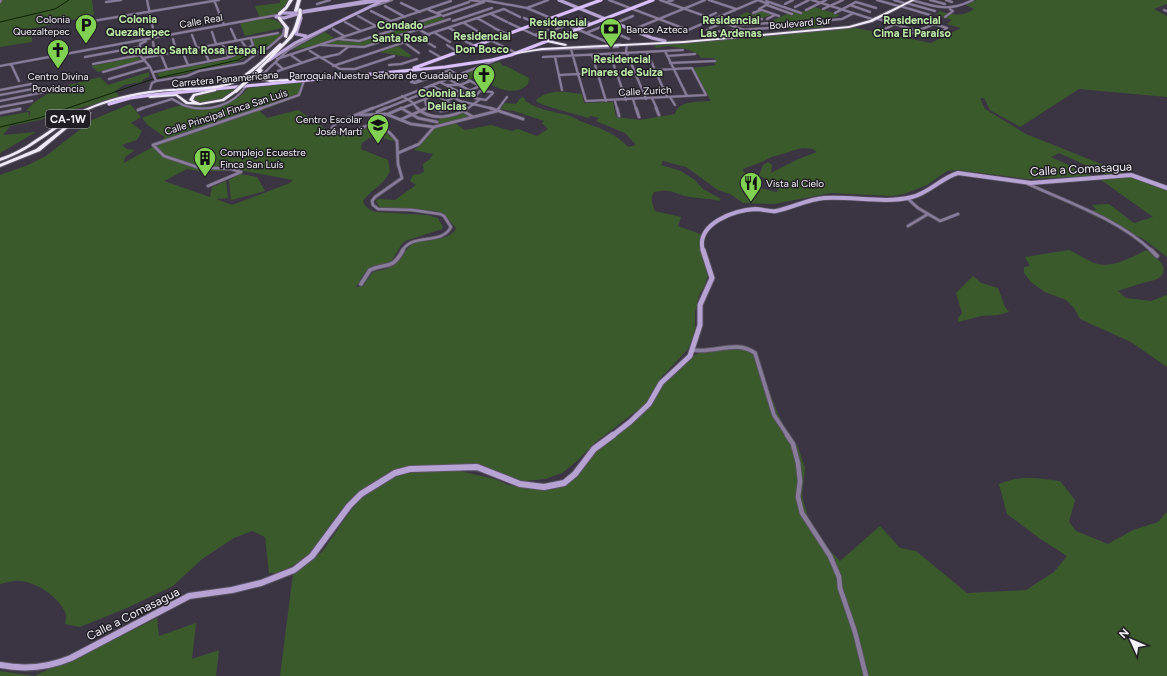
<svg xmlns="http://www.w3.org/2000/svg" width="1167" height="676" font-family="Figtree,sans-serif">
<rect width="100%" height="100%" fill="#3b3543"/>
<path fill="#3b5a2c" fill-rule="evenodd" d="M 0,0 L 92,0 L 94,15 L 31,29 L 32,42 L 0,47 Z
M 280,0 L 289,0 C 283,13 273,15 260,18 L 255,6 L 280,3 Z
M 977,0 L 1167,0 L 1167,4 L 1154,9 L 1167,16 L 1167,97 L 1079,89 L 1020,127 L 990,110 L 984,98 L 980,98 L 985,109 L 1026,134 L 1126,174 L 1107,175 L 1059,153 L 1051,157 L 1092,176 L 1028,179 L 959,170 L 947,171 L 927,185 L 904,194 L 892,196 L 831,193 L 774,204 L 743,203 L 730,194 L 718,190 L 686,167 L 663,161 L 661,165 L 681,171 L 695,180 L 703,189 L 721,199 L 719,201 C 709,198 700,199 690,197 C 673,194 674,188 654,192 C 650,198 652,205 655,211 L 681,217 L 678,226 L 703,235 L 703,252 L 708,274 L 705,285 L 699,295 L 695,313 L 695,332 L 688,349 L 659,380 L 647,403 L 597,441 L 577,461 L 562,473 L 545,479 L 523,481 L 485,468 L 407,468 L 355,498 L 316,548 L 296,564 L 278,573 L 269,573 L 265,537 L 252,531 L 234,538 L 202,559 L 173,586 L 129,607 L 80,627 L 65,624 C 66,620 67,615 65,612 C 58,596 36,582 19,581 C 13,580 6,583 0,584 L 0,175 L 28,165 L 46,156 L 92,120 L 130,104 L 141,117 L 131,123 L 142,131 L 137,140 L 122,145 L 127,149 L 135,150 L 125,157 L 124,163 L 158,144 L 165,137 L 149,126 L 142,118 C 151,115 173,106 181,106 C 206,106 230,111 248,88 L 303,82 L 301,94 L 295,98 L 260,111 L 267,118 L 271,117 L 298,110 L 322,126 L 331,135 C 336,135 342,136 347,135 C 371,130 371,116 394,140 L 392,141 L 374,135 L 362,143 L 361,149 L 388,160 L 390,171 C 383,187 372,188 363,201 C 365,208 370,210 376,212 L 427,215 L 438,218 L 443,227 L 442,229 L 405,241 L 401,245 L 391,262 C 366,267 369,266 356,287 L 362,287 L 373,272 C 382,270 392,269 398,262 C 405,254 406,246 417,242 C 429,238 450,242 456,228 L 443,213 L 437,211 L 380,208 L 376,201 L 378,199 L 395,200 L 416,185 L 410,181 L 413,175 L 420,174 L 424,172 L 423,164 L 430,159 L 433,154 L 414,150 L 427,138 L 435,128 L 455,123 L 465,130 L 491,125 L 512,131 L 518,129 L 537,136 L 548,129 L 542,123 L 544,121 L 514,111 L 500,109 L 505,103 L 516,104 L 519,100 L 519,99 L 523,97 L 525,99 L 525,101 C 537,109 550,111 563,114 C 569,115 575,118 580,121 C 599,128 614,132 628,147 L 636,145 L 625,133 L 596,121 L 599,118 L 591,116 L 588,118 C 571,112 552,109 537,102 L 536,100 C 551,88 564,92 582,94 L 584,103 L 613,102 L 616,117 L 640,120 L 675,114 C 678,100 699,102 711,101 L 692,68 L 716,65 L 713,62 L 717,61 L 714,58 L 701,58 L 698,54 L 691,54 L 694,52 L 686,49 L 668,46 L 656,48 L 654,44 L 710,41 L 851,27 L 931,43 L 961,28 L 947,24 L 952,20 L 936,15 L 940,11 C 952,15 964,17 974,9 L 966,5 ZM 802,148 L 813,149 L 817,152 L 796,160 L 771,173 L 772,165 L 768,162 L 763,165 L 759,176 L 764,178 L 769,186 L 779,190 L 776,192 L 760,188 L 758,180 L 753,179 L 743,171 L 743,169 L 759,163 L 772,157 ZM 187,169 L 199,171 L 244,171 L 293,180 L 290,183 L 232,205 L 216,199 L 228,198 L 226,181 L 212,187 L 210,197 L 164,181 Z
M 814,7 L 840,15 L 836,17 L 816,19 L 824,27 L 790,30 L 771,21 L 794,11 L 800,13 Z
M 762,11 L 773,14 C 762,19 746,22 734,18 L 747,12 L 753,15 Z
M 439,17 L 446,19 L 363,46 L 324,45 L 324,43 L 335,40 L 357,42 Z
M 262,19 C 272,19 278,18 283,28 L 245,36 L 240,23 Z
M 325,32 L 334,38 L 311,47 L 292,50 Z
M 283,33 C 275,44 261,53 247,49 L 254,45 L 252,39 Z
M 398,46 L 412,56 L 408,57 L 379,52 Z
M 243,52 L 255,53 L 235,63 L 199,69 L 184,74 L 160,78 L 157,73 L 230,59 Z
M 137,57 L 140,59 L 139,61 L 98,72 L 91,66 Z
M 499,62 L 502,64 L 502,66 L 506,66 L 529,78 L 528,84 C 513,99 491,86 477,76 L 470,79 L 462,74 Z
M 149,72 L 149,77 L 145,78 L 141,82 L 124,85 L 115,91 L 120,97 L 104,102 L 59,113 L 40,120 L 10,126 L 3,135 L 36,132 L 0,153 L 0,117 L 28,112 L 30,117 L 30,111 L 26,111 C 43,90 75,83 100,77 L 108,85 Z
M 236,88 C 226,98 208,106 193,100 L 193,99 C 202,88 223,89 236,88 Z
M 464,112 L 471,117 L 435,125 L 441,117 Z
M 240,174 L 257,177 L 265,191 L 231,200 L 229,180 Z
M 1132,175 L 1167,190 L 1167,257 L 1145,240 L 1101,217 L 1098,218 L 1085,211 L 1097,210 L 1092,205 L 1109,204 L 1134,223 L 1153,217 L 1097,177 Z
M 1069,250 C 1078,254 1089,262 1098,264 C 1114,268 1133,256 1147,250 C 1152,256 1160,259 1163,266 C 1167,279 1151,281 1143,283 C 1135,285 1126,288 1118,291 L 1126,298 L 1151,301 L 1167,295 L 1167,367 L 1131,342 L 1080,319 L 1074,308 L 1066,300 L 1045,292 L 1032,283 L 1024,273 L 1024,267 L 1030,266 L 1025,257 Z
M 973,276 L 981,283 L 998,288 L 1005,307 L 1009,312 L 997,315 L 981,316 L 958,322 L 958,318 L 962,313 L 956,293 Z
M 742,346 L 753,350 L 781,421 L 798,447 L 805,468 L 802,496 L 809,520 L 823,543 L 840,561 L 880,526 L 900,548 L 916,551 L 967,593 L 1026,590 L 1054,572 L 1067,556 L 1039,538 L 1007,514 L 999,484 C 1018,475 1039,478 1060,481 L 1075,500 L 1069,522 L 1076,531 L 1108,544 L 1133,530 L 1158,522 L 1167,512 L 1167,676 L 280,676 L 293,574 L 323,551 L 344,520 L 359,500 L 391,477 L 401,474 L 421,472 L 459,471 L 495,479 L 508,485 L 533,487 L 558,485 L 580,463 L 651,405 L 666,381 L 693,356 L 704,350 Z
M 157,618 L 159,636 L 196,623 L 192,659 L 219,650 L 216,676 L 0,676 L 0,671 L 34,676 L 117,638 Z"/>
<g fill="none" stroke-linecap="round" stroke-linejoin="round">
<path stroke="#0c2201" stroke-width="1" d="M 0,22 L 55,9 L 69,0
M 254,51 L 267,44
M 158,78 L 238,60 L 251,52
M 0,127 L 39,118 L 153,79"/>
<g stroke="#595360" stroke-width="3">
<path id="street-far3" d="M 147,0 L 155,38
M 214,0 L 224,25
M 470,0 L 484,2
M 483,0 L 527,8 L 612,44
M 609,0 L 688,30 L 758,0
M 660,0 L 744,30
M 709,0 L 736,9
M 758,0 L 768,4 L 759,9 L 779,16
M 812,0 L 872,19
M 877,0 L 898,6
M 894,0 L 904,3
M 912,0 C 936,7 949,12 973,0
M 930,0 L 945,4
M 946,0 L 952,2
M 766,1 L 801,13
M 0,2 L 1,0
M 106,2 L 121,0
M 667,2 L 673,0
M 401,3 L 420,12
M 906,3 L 935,11
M 317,4 L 330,0
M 785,4 L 793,0
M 767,5 L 792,14
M 850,5 L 870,12
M 374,6 L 392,0
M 385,6 L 405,17
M 900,6 L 930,15
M 795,7 L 809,0
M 527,8 L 548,0
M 823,9 L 843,0
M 429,10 L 441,15
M 806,10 L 826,0
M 1164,10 L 1167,11
M 371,11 L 391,21
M 437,13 L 469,2
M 753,13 L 761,10
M 835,13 L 856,2 L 876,8
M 491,14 L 507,22
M 358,16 L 376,26
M 443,16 L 484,2
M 707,17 L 716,13
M 945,17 L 953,11 L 950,9
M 477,18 L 493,27
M 524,18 L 537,23
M 875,18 L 937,37
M 580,19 L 592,24
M 767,19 L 775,15
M 453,21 L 492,8
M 821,21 L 842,19 L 854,13
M 345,22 L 361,31
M 81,23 L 219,0
M 385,23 L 395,29
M 464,23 L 479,32
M 509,23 L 548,41
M 616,23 L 633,16
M 733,25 L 772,23
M 449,28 L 464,36
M 494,28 L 507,34
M 710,28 L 727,21 L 762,19
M 231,29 L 236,40
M 333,29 L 344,36
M 418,29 L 429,35
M 556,29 L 568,25
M 632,30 L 705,0
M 707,30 L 712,32 L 783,27
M 885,31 L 883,30 L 911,16
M 212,32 L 216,44
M 435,33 L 450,42
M 586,33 L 601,27 L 629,39
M 478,34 L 516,53
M 192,35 L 197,48
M 535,35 L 548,30
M 906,36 L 934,24 L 947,28 L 944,30
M 420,38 L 435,47
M 173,39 L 176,51
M 338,39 L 359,41 L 441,15
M 463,40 L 475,46
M 146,41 L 140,44 L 140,55 L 150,67 L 156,81 L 152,83 L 150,89
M 153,42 L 155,55
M 242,42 L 249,51 L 259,52 L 268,48 L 283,35 L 285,25
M 405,43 L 419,53
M 321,45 L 364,47 L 450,19
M 447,45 L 458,52
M 615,45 L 620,44
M 627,45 L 626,51 L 646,99
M 223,46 L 229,57
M 203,49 L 209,61
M 571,49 L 578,74
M 537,50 L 618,47
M 310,51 L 340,69 L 355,69 L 394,56
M 430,51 L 442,58
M 665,51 L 687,96
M 647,52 L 667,97
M 183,53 L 188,65
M 610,54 L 626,100
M 592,55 L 606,101
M 292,56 L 302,63
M 667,56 L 695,54
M 85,57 L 139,47
M 162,57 L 167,69
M 543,57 L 683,50
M 555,57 L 562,90
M 143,58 L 278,33
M 321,58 L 339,54 L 348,47
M 277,59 L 451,1
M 276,63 L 283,69
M 670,63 L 715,61
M 11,64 L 19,81
M 93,64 L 140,55
M 389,65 L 401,64 L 417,59
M 0,66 L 277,15
M 333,66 L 504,9 L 520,17
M 692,68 L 706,95 L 586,101 L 578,74 Z
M 449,70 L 480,86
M 103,72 L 145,60
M 154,72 L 226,58 L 235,55 L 253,45 L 251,39
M 559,75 L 578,74
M 277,76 L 278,71 L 319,57
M 109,79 L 150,67
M 448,79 L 471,91
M 281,80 L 266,78 L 263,74 L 288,50 L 332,26
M 415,80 L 421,81 L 415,83 L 411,82 Z
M 156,81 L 187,76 L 199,71 L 244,63 L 259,52
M 421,81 L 450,70
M 440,82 L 463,94
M 431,85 L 460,101 L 494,109
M 446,85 L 460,85 L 462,89 L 458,92
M 460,85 L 470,81
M 0,90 L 31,84
M 427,90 L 460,109
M 480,91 L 492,92 L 493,93 L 486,100 L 474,98 Z
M 0,95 L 38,88
M 402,96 L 412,102 L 418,109
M 670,97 L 675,105
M 652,98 L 657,109
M 425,99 L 426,105 L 433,109
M 633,99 L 636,109
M 0,101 L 44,92
M 446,101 L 480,86
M 615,101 L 617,109
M 437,104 L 444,106 L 451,104
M 0,107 L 32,101
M 401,108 L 403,109
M 140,109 L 172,99 C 177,101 181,105 186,106 C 208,113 234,105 246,86
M 259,109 L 299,95 L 304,81
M 371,109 L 499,59
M 384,109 L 429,91
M 400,109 L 435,95
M 425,109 L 437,104
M 453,109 L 458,108
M 467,109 L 479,100
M 498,109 L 507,97"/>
</g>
<g stroke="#595360" stroke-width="4">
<path id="street-far2" d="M 373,108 L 336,123 L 332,128 L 336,132 C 360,142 368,104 397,141 L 398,164 L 402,178 L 375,197 L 372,201 L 373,205 L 378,209 L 412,210 L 440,214 L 444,216 L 451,227 C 441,246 413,232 402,251
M 401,108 L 418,118 L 437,122
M 417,108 C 431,122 454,117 468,108
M 431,108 L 441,111 L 457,108
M 458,108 L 473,117
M 490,108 L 523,119
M 617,108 L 619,116
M 636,108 L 639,117
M 656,108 L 659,115
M 138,110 L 143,108
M 377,112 L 386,108
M 0,113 L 20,109
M 388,114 L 402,108
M 360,115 L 386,114 L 411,124 L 434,127 L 497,111 L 499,108
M 402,119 L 427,108
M 398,153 L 419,144 L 434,127
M 241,172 L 231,169 L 197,167 L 164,156 L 153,145 L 262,108
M 1028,184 C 1070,203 1118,219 1152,251
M 208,186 L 241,172
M 907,198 L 918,208 L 940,221 L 958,214
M 908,226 L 928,214"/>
</g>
<g stroke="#595360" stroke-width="5.5">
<path id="street-far1" d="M 1151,250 L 1157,256
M 361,284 L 370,270 C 387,262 392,271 403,250
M 693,350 C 714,354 736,339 755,353 L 774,415 L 788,436"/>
</g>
<g stroke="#595360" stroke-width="6">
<path id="street" d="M 787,435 L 793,444 L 798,463 L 800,481 L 798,497 L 802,513 L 830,556 L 839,577 L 840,588 L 855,632 L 866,676"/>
</g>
<g stroke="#595360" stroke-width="4">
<path id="secondary-far3" d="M 373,0 L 294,13 L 282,13 L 276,17 L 284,18 L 304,12 L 376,1
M 559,0 L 652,38 L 665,41
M 377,1 L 388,0
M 300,15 L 301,18 L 296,34 L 306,36
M 268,61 L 295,43 L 380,2"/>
</g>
<g stroke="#595360" stroke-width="5.5">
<path id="secondary-far2" d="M 703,251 C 695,224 734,210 755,209 C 762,209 770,212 776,211 C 792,208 808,199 824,198 C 852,196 885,204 912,197 C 929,193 941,178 958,173 L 1031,183 L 1131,175 L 1167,188"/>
</g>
<g stroke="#595360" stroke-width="7">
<path id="secondary-far1" d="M 612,436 L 630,422 L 649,404 L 661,383 L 690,356 L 700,325 L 700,305 L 712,278 L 703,250"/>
</g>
<g stroke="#595360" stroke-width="8">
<path id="secondary" d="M 0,665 C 25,670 47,668 71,658 L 189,596 L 232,590 L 261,583 L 294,570 L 312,556 L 349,506 L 361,494 L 395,473 L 410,469 L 477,467 L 520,484 L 544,487 L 564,483 L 575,474 L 594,449 L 613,435"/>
</g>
<g stroke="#595360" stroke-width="4">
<path id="primary" d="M 414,68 L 601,0
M 109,104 L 130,98 L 152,95 L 445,67 L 492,60 L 511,55 L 653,0"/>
</g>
<g stroke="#595360" stroke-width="2">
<path id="highway" d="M 289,0 L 293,0 L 287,9 L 280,15 L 278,15 L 278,13 L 285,7 Z
M 297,0 L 301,0 L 298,11 L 296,12 L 294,11 Z
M 911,0 L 915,0 L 872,22 L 849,28 L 684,43 L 542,50 L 516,54 L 514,53 L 542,48 L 684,41 L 849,26 L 870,20 Z
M 300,13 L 302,14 L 297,30 L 292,38 L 261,69 L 263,70 L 259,75 L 260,77 L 270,80 L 320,77 L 322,78 L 321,79 L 270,82 L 257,79 L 255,75 L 248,82 L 246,82 L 246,80 L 273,53 C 262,63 251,75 237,82 C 219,91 195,89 174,91 C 148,92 120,98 95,107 C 60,121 35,150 0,161 L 0,158 C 12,154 24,148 35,140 C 54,128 71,114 92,106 C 116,96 143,91 169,89 C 189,87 217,89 235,80 C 252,71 266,56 280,43 L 282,44 C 293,33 294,28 298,14 Z
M 278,17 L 280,17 L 289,28 L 287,38 L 284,37 L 285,28 L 278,19 Z
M 548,40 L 566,44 L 567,45 L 565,46 L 547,42 L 547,40 Z
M 215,89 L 216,89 L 216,91 L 195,96 L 193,100 L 200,103 L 222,99 L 235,90 L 238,91 L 224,101 L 200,105 L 186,104 L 176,96 L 150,98 L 148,97 L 150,96 L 177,94 L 188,102 L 192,102 L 189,100 L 193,94 Z
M 88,112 L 91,113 L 70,126 L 40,151 L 0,167 L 0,164 L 36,149 L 68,124 Z"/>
</g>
<use href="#street-far3" stroke="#897c9b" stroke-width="2"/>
<use href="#street-far2" stroke="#897c9b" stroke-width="2.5"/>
<use href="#street-far1" stroke="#897c9b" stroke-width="3.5"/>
<use href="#street" stroke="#897c9b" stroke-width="4.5"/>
<use href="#secondary-far3" stroke="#b6a2d3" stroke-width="3"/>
<use href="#secondary-far2" stroke="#b6a2d3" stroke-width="4"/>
<use href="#secondary-far1" stroke="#b6a2d3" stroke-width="5"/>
<use href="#secondary" stroke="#b6a2d3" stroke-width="6"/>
<use href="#primary" stroke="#dac0ff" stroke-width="3"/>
<use href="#highway" fill="#eee8f7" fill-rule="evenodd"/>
<g stroke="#595360" stroke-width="4.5" stroke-linecap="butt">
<path id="highway-bridge" d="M 300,10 L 300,14
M 236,91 L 247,81"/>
</g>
<use href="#highway-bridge" stroke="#eee8f7" stroke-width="3.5"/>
</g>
<defs>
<g id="parking-pin" transform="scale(1.15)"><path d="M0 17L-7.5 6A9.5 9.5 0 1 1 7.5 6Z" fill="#80d052" stroke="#201e24"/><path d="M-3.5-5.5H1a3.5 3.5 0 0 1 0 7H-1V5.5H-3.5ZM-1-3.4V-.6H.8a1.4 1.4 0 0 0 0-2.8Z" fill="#111"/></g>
<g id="bank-pin" transform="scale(1.15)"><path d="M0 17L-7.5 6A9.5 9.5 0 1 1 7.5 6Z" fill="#80d052" stroke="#201e24"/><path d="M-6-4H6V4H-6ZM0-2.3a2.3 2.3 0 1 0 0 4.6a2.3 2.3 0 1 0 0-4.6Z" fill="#111"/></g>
<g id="church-pin" transform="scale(1.15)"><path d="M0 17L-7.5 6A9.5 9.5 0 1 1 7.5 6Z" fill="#80d052" stroke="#201e24"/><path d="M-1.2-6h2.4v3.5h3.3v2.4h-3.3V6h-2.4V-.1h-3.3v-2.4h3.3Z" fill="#111"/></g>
<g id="school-pin" transform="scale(1.15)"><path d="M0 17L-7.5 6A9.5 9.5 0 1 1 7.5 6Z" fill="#80d052" stroke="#201e24"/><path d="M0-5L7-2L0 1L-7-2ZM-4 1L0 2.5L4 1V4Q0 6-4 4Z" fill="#111"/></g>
<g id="building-pin" transform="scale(1.15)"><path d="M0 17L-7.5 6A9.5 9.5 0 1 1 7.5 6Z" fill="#80d052" stroke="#201e24"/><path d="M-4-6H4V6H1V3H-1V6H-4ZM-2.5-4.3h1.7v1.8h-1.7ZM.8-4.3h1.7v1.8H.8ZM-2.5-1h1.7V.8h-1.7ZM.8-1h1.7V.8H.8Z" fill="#111"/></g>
<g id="restaurant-pin" transform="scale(1.15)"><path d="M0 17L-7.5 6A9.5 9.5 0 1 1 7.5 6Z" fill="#80d052" stroke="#201e24"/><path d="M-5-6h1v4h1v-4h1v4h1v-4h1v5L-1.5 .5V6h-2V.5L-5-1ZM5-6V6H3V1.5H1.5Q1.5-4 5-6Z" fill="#111"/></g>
</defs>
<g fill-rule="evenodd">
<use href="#parking-pin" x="86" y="25"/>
<use href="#bank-pin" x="611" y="29"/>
<use href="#church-pin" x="58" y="50"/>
<use href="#church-pin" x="484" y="75"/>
<use href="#school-pin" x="378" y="125"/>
<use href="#building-pin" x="205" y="158"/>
<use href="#restaurant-pin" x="751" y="183"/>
</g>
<g text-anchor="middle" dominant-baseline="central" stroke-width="3" stroke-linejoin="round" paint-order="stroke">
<g font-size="10" fill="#f4f0fa" stroke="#201e24" text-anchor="end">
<text x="70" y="19">Colonia<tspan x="70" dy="12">Quezaltepec</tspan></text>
<text x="626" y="29" text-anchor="start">Banco Azteca</text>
<text x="468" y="75">Parroquia Nuestra Señora de Guadalupe</text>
<text x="58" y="76" text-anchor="middle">Centro Divina<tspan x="58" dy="12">Providencia</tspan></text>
<text x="362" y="119">Centro Escolar<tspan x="362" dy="12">José Martí</tspan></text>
<text x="220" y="152" text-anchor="start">Complejo Ecuestre<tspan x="220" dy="12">Finca San Luís</tspan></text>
<text x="766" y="183" text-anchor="start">Vista al Cielo</text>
</g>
<g font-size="10" fill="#f4f0fa" stroke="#201e24">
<text transform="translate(201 21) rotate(-10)">Calle Real</text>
<text transform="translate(800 23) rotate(-5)">Boulevard Sur</text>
<text transform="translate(225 79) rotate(-5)">Carretera Panamericana</text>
<text transform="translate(645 91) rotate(-3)">Calle Zurich</text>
<text transform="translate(226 112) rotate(-18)">Calle Principal Finca San Luis</text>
</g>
<g font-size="11" font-weight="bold" fill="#bdeaa8" stroke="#201e24">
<text x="138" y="19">Colonia<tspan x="138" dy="13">Quezaltepec</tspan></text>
<text x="731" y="20">Residencial<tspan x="731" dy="13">Las Ardenas</tspan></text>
<text x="912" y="20">Residencial<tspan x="912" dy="13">Cima El Paraíso</tspan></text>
<text x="558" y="22">Residencial<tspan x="558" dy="13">El Roble</tspan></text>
<text x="400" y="25">Condado<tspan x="400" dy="13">Santa Rosa</tspan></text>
<text x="482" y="36">Residencial<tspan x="482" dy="13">Don Bosco</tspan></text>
<text x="193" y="50">Condado Santa Rosa Etapa II</text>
<text x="622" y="59">Residencial<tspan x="622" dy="13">Pinares de Suiza</tspan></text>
<text x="447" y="93">Colonia Las<tspan x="447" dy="13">Delicias</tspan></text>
</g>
<rect fill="#201e24" stroke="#b4b1ba" stroke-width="1" x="46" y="110" width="44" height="18" rx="3"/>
<g font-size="11" font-weight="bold" fill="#f4f0fa">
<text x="68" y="119">CA-1W</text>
</g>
<g font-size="12" fill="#f4f0fa" stroke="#201e24">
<text transform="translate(1081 169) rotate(-3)">Calle a Comasagua</text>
<text transform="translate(133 614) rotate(-27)">Calle a Comasagua</text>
</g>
</g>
<g transform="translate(1131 640) rotate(314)" stroke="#201e24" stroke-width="3" paint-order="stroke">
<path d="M0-3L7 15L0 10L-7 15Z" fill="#f4f0fa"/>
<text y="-6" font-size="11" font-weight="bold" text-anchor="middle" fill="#f4f0fa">N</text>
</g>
</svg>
